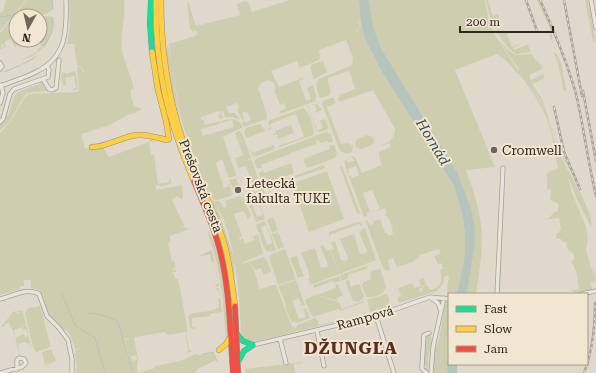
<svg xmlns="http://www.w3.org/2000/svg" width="596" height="373" font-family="'Roboto Serif',serif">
<rect width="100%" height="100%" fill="#e0d9cb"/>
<path fill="#cfcdb0" d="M 6,0 L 26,0 L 0,31 L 0,13 L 3,11 Z
M 27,0 L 53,0 L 53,9 C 47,15 40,17 32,13 L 30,8 L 20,12 L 21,16 L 16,16 L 16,30 L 13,32 L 10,27 L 8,26 L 8,27 L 11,33 L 10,35 L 12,39 L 15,37 L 18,45 L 15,47 L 10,39 L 4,42 L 6,47 L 4,48 L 3,44 L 1,45 L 3,49 L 1,50 L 0,48 L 0,33 Z
M 69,0 L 124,0 C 126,17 120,34 122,50 C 124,62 132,76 134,90 L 131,89 L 131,96 L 134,106 L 142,109 L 135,113 L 127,115 L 110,125 L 81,134 L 85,148 L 103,148 L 109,157 L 149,142 L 150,139 L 168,142 L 167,143 L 153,140 L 153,142 L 149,142 L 151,155 L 154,155 L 158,184 L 169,182 L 169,179 L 171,180 L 171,183 C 167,186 160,187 156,185 L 156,190 L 182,185 L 183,198 L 181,199 L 177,196 L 172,200 L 184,225 L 183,228 L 185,227 L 186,229 L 200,225 L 170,236 L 170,242 L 168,242 L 172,261 L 174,261 L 176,269 L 173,268 L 173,270 L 176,270 L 176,272 L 173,272 L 173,274 L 174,274 L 175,279 L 178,279 L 188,331 L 186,332 L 189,350 L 191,350 L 191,352 L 187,353 L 186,352 L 188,351 L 185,332 L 167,335 L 165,332 L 124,339 L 128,359 L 130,362 L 128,357 L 131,357 L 132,361 L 137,360 L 133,342 L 136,355 L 129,357 L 125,340 L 133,337 L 134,337 L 138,359 L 137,368 L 138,373 L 155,368 L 155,366 L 180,361 L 196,354 L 199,355 L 213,353 L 216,360 L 200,368 L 194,373 L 76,373 L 77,366 L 75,355 L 74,354 L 76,353 L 75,350 L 82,348 L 75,349 L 71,337 L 67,330 L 64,330 C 60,325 54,322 50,317 C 43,305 48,289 29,288 L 31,287 L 31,280 L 24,280 L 24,286 L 20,286 L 20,289 L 26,290 L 21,291 L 20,289 L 0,295 L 0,133 L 11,121 L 24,98 L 29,94 L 77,92 L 79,90 L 77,66 L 81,68 L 83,72 L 84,71 L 81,67 L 77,65 L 74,44 L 67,44 L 70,27 Z
M 290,0 L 359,0 L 360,20 L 357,24 L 361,21 L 362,24 L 356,30 L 357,32 L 361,27 L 363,28 L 365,39 L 382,72 L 454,186 L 462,213 L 465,232 L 465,254 L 457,294 L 449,294 L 449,296 C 446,290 448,282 449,276 L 447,275 L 444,277 L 443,284 L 437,291 L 399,303 L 397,298 L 401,296 L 398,288 L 412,283 L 414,288 L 421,286 L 419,280 L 424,278 L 426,285 L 422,287 L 422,288 L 419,289 L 420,292 L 423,290 L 423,287 L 427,285 L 430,290 C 442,287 443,281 440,269 L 443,269 L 441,263 L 438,264 L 434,256 L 440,254 L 439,249 L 420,255 L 413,262 L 397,267 L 393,258 L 388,260 L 390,269 L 387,271 L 383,268 L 365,220 L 367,220 L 370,225 L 374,224 L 373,221 L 380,219 L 385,233 L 387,232 L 388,236 L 393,234 L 392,230 L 393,229 L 388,217 L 387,217 L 385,214 L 387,213 L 385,208 L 372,213 L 380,209 L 372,190 L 363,193 L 370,212 L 366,213 L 367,216 L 364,217 L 349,176 L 351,175 L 352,178 L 359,175 L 356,166 L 348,169 L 349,173 L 348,174 L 344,162 L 349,157 L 350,159 L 347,160 L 348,163 L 354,161 L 351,156 L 355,157 L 362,173 L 382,165 L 380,161 L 379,152 L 391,147 L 390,143 L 377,147 C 387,143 395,140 395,129 L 373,90 L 339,102 L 338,99 L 340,95 L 355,89 L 349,71 L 328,78 L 328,82 L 331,92 L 330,95 L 320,98 C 318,92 314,85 319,79 L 352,65 L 353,58 L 346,40 L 319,50 L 320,57 L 319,60 L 300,68 L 297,61 L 271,71 L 279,87 L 303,78 L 304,79 L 299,81 L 306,101 L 311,99 L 307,88 L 313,85 L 316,96 L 316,101 L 280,114 L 279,112 L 286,108 L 284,103 L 280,105 L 274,90 L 276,89 L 274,83 L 269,80 L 261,83 L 258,88 L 267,115 L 267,119 L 244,127 L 242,122 L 245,121 L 246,123 L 251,120 L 247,112 L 242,113 L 244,119 L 242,120 L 237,109 L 239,108 L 237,103 L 226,107 L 229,113 L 235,113 L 240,120 L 232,117 L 225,117 L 223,111 L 221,112 L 223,118 L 221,119 L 219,118 L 218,115 L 220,115 L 219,111 L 201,117 L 201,120 L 204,120 L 205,125 L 220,121 L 221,123 L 213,126 L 212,125 L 210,127 L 210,125 L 209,127 L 201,129 L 203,136 L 234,127 L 232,120 L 222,123 L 221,121 C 230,119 238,117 243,127 L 223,137 L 236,174 L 235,176 L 229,178 L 222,159 L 216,163 L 224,188 L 229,186 L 228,180 L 233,195 L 218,200 L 214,200 L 211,197 L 196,164 L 181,119 L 171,64 L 169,44 L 198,35 L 197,31 L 192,31 L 190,29 L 187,2 L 188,1 L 196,26 L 240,15 L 237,4 L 245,1 L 248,2 L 252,12 Z
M 369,0 L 485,0 L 488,16 L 493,32 L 517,69 L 521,71 C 529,85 539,98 546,113 C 552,128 554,145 562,159 C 568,172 596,215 591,227 L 577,199 L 568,177 L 572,193 L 586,227 L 588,238 L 586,250 L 591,268 L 596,276 L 595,282 L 590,283 L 593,289 L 596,288 L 596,289 L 574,293 L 570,288 L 573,290 L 579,289 C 578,280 577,269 571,262 L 574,259 L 574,254 L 568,250 L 566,242 L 562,242 L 561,239 L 557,239 L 556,235 L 561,229 L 559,218 L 543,220 L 549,218 L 553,213 L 558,211 L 559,206 L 557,203 L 550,200 L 551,189 L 547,189 L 547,173 L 558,168 C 555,153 552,131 546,117 C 539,101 529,86 518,73 L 516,73 C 512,65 504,59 497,54 L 455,70 L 495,167 L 466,170 C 474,191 481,213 482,236 C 482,255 479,275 476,294 L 467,294 L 475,244 L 471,208 L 458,174 L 381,48 L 373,26 Z
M 486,0 L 488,0 L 493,16 L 498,14 L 501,24 L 493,26 L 492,25 Z
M 537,0 L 540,0 L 553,30 L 552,36 L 553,44 L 549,35 L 552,33 Z
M 585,0 L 588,0 L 596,43 L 593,41 Z
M 48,16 L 53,18 C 53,29 50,38 44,48 L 42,47 L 41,48 L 42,49 L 31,57 L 22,60 L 38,51 L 37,49 L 41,47 L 40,44 L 42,43 L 40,40 L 40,18 L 43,21 L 44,23 L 46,24 L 46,21 L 41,17 Z
M 500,29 L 500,31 L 504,30 L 506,33 L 512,30 L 514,31 L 515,36 L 513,31 L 507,34 L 512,47 L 519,44 L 519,45 L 513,48 L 514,50 L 527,45 L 526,41 L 531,52 L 516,54 L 509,49 L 496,31 Z
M 498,39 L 507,49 L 515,55 L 532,54 L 536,61 L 538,60 L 542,67 L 541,70 L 529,75 L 531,80 L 543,74 L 545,78 L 532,84 L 542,99 L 560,149 L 575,178 L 562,157 L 549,119 L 540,100 Z
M 168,45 L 180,119 C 176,105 163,57 168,45 Z
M 553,52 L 557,54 L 562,66 L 566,90 L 564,92 L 558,63 Z
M 323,61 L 327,72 L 314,79 L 310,68 L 313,64 Z
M 75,71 L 78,85 L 77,89 L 74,91 L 73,89 L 76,88 L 74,76 L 65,78 L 66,85 L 63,86 L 61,76 L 62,75 L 62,73 L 60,73 L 64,72 L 66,74 Z
M 41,81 L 46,89 L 51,91 L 33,92 L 26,94 L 21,101 L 10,121 L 0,131 L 0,123 L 3,122 L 5,116 L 8,116 C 16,90 13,93 40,84 L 39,82 Z
M 331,98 L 334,98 L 336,103 L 327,107 L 341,144 L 348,143 L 353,146 L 352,152 L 347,154 L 340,151 L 322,104 L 323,101 Z
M 314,104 L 308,107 L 317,130 L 323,128 L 321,122 L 318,121 L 325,119 L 328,127 L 327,130 L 318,132 L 316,130 L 307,106 L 317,104 L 322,110 L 315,113 L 315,111 L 317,110 Z
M 303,108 C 309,111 316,130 313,135 L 280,147 L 278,146 L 304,137 L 296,114 L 270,124 L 271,129 L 246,138 L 248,143 L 244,133 L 246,128 L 260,124 L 265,131 L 270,128 L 268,122 L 270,120 Z
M 291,125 L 294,133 L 278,139 L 277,134 L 273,136 L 273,134 L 276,133 L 275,131 Z
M 239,131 L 242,133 L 251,158 L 237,164 L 235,158 L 243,155 L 235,133 Z
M 326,132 L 331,134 L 333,141 L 328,143 L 327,141 L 320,143 L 318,140 L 316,141 L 317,144 L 290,153 L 290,154 L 261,165 L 262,168 L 257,168 L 254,162 L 257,158 Z
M 367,135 L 373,137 L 374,141 L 373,144 L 362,149 L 357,148 L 355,145 L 356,140 Z
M 274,145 L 275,149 L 257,156 L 253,156 L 251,153 L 250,148 L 252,153 Z
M 334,145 L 337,153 L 335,158 L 307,168 L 303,159 L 330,149 L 329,146 Z
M 251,159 L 260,183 L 260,185 L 248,189 L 246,189 L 243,181 L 246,187 L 253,185 L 246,166 L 239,168 L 242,177 L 237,164 Z
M 291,163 L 294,173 L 264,184 L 262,183 L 259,173 L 263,170 L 264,173 Z
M 324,165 L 325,168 L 281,183 L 281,181 Z
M 342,166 L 360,213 L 357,214 L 340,167 Z
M 505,168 L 500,294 L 499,294 Z
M 327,171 L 344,219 L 309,232 L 292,184 Z
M 236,178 L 240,188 L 239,192 L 236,194 L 229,180 Z
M 263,187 L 268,203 L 262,205 L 256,191 Z
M 253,191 L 255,191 L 260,205 L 259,206 L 256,198 L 251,200 L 257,217 L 263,215 L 260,207 L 261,207 L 265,219 L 256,222 L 246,197 L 249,193 L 250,196 L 255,194 Z
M 240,196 L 244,199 L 251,216 L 248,220 L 244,211 L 234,214 L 242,236 L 239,238 L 240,240 L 243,238 L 245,244 L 255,240 L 253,236 L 258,234 L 263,254 L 241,263 L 241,264 L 249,262 L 254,270 L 259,285 L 258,286 L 260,289 L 272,285 L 276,285 L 292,327 L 295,326 L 295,328 L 297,327 L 297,325 L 315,318 L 318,321 L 319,325 L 363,315 L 362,314 L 366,312 L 365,315 L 257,341 C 250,342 244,339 241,332 C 239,293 236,239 217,206 L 234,258 L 235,281 L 231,258 L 211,199 L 212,201 L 219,201 L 224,208 L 227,206 L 225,201 Z
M 273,217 L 278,230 L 272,233 L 267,220 Z
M 265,221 L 270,233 L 269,233 L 266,225 L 261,227 L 267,245 L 272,243 L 270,235 L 271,234 L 276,250 C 271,252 267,253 264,248 L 256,225 Z
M 357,222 L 360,222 L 363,225 L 360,226 L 359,224 L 330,235 L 329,237 L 329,232 Z
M 365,228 L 376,260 L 339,274 L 331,250 L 334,249 L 331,242 L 335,241 L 341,260 L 346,261 L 348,258 L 340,239 L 354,234 L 360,254 L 366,253 L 367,251 L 359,232 L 362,231 L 361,230 Z
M 207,229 C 225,256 226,306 228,338 L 226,342 C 224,316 223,290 217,265 C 215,252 209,240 207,229 Z
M 278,232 L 284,247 L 278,249 L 272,234 Z
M 324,245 L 326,251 L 330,250 L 339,274 L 310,285 L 308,279 L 310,278 L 308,273 L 309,272 L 301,253 L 315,248 L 321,268 L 327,267 L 328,265 L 320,246 Z
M 285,249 L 296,279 L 278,285 L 269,257 L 272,254 Z
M 212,250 L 219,286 L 216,287 L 215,283 L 217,285 L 218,283 L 214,263 L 211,261 L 210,255 L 200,256 L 200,255 Z
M 297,256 L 299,261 L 298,262 L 304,276 L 298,278 L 290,258 Z
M 264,257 L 267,261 L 271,271 L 264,275 L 261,268 L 255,270 L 249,262 Z
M 366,266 L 368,270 L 366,269 L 348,275 L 348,278 L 342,281 L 340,275 Z
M 380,268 L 386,286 C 385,294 375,298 367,297 L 365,294 L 362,285 L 364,282 L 371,279 L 370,272 Z
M 339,276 L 341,281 L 334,283 L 333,281 L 314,288 L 314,290 L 313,285 Z
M 296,280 L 305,305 L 302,306 L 299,298 L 292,301 L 299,319 L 306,317 L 303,309 L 306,308 L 310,318 L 297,323 L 291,321 L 286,309 L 285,301 L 278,286 Z
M 349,280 L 351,287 L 357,284 L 360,285 L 364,296 C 362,302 357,302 353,301 L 345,281 Z
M 338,284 L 343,295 L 337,298 L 339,301 L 316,295 L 315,293 L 317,295 L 336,288 L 335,285 Z
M 216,288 L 219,288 L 222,312 L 210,314 L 210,316 L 192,318 L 192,327 L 197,328 L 192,329 L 190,328 L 188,317 L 190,314 C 199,311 211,313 219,307 L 218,298 L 220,298 L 219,292 Z
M 386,294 L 388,296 L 390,306 L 371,312 L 369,311 L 370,311 L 367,300 Z
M 315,295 L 339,302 L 342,309 L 364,301 L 365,302 L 340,311 L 339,309 L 313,317 L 312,316 L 305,300 Z
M 449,301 L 449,343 L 447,373 L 433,373 L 435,349 L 439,339 L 445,305 L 446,302 Z
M 40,306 L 51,347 L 36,352 L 33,347 L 25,313 L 28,308 L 35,307 L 36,311 L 36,307 Z
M 22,310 L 26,324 L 20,326 L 26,325 L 28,333 L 27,334 L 26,329 L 23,330 L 22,327 L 14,330 L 15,337 L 11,327 L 8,328 L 10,326 L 9,323 L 4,324 L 5,326 L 0,328 L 13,312 L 17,311 L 17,314 L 20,313 L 17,311 Z
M 24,334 L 25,337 L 28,335 L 31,347 L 30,347 L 29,343 L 26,344 L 26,342 L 18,344 L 19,350 L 18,350 L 15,338 Z
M 430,334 L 432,340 L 428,359 L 428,372 L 423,369 L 426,368 L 426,366 L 423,366 L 427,335 Z
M 51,349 L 56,361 L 49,364 L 47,361 L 48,364 L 45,365 L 42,352 L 44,351 L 45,353 L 45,351 Z
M 302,362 L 302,363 L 294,364 L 295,373 L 246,373 L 245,369 Z"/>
<path fill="#b7c4bb" d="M 359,0 L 369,0 L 373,26 L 381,48 L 458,174 L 471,208 L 474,226 L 475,244 L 467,294 L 457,294 L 465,254 L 465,232 L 462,213 L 454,186 L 382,72 L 365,39 L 360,18 Z
M 449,342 L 449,364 L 457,364 L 457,373 L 447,373 Z"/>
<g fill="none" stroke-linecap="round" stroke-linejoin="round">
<path stroke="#b7c4bb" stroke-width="1" d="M 52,0 L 53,9
M 0,17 L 12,15
M 357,30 L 362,26
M 44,46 C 50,38 56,26 52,17
M 35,57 L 36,56
M 23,64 L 34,58
M 4,72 L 21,65
M 62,294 L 75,325 L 82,330 L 95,338 L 105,373
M 87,313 C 98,314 108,315 118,322 L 133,373
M 203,354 L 213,352 L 217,361"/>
<g stroke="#a59e95" stroke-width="5">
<path id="street" d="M 591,0 L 596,28
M 0,63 L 2,66 L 0,69
M 43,79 L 49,89 L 52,90 L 56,88 L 59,60
M 1,86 C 12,81 25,78 36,72 C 67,57 67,30 66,0
M 0,103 L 3,93 L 1,85
M 0,122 L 3,119 L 10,94 L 14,89 L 48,77 L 49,70 L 47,65
M 497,294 L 503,168
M 581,294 L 596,291
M 431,298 L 438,303 L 440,309
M 0,299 C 12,296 28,287 39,294 L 47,316 L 59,328 L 68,340 L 72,359 L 72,373
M 376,316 L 394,373
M 317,331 L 324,366
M 280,339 L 286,363
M 253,345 L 376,316 L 430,297 L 449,299
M 0,373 L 22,367 L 26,363 L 24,359 L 19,358 L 17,360 L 17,369
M 427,373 L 422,369 L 422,366 L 424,335 L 429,333
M 431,373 L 433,347 L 444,298"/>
</g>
<g stroke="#958e84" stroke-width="6">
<path id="fast" d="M 151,0 L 150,23 L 152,52
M 236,333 L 243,341 L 253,345
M 239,360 L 244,351 L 253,345"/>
</g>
<g stroke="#958e84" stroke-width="6">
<path id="slow" d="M 156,0 C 155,67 167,119 194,181
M 161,0 C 161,47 167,93 182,138 C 195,173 213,207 224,243 C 230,263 232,285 235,306
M 92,147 C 108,147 122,136 138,135 C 147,134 158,138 167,140 L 169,139 L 166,121 L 158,90 L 152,52
M 219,350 L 226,344 L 231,336"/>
</g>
<g stroke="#958e84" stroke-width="6">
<path id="jam" d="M 194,181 C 203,203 213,225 219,247 C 230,288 230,331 233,373
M 235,306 L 238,373"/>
</g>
<use href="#street" stroke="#e8e4dc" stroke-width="3.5"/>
<use href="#fast" stroke="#16e098" stroke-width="5"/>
<use href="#slow" stroke="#ffcf43" stroke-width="5"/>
<use href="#jam" stroke="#f24e42" stroke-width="5"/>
<g stroke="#a8a39c" stroke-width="2.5">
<path id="rail" d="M 526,0 L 537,31
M 540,0 C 554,31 567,61 576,94 C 584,128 588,163 596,196
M 564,0 L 582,96
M 583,91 L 596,161
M 554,107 L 564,152 L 580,189
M 584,373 C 593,350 595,327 595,303"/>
</g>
<use href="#rail" stroke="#f0e6d2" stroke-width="1" stroke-dasharray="3" stroke-linecap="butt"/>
</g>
<g fill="#6f655b" stroke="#f0e6d2" stroke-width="1.5">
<circle cx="494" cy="150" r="4"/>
<circle cx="238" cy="190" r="4"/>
</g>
<g text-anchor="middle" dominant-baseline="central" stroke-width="4" stroke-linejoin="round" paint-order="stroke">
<g font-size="13" fill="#32271e" stroke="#f0e6d2" text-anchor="start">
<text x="502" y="150">Cromwell</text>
<text x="246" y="183">Letecká<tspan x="246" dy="15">fakulta TUKE</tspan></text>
</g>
<g font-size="13" fill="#32271e" stroke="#f0e6d2">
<text transform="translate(201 186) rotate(69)">Prešovská cesta</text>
<text transform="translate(365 318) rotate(-16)">Rampová</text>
</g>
<g font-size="14" font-style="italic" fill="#2f504d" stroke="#f0e6d2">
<text transform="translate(433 142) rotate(59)">Hornád</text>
</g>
<g font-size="17" font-weight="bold" letter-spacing="1" fill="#592d23" stroke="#f0e6d2">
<text x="351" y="348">DŽUNGĽA</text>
</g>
</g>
<rect x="448" y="293" width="140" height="72" fill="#f0e6d2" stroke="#a49a8a"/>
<rect x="456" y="306" width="20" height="6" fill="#16e098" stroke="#a49a8a"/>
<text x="484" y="313" font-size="12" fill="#32271e">Fast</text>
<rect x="456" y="326" width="20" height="6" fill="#ffcf43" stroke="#a49a8a"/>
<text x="484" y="333" font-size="12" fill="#32271e">Slow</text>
<rect x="456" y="346" width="20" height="6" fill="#f24e42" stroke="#a49a8a"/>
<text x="484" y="353" font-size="12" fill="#32271e">Jam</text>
<g transform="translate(28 28) rotate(188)"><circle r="19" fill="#f0e6d2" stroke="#a49a8a"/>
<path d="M0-3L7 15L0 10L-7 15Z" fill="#6f655b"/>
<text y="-6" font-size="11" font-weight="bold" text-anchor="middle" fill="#32271e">N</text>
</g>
<path d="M460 26v6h93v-6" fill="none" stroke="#32271e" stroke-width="2"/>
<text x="466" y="26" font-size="12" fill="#32271e" stroke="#f0e6d2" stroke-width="3" paint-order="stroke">200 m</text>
</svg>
